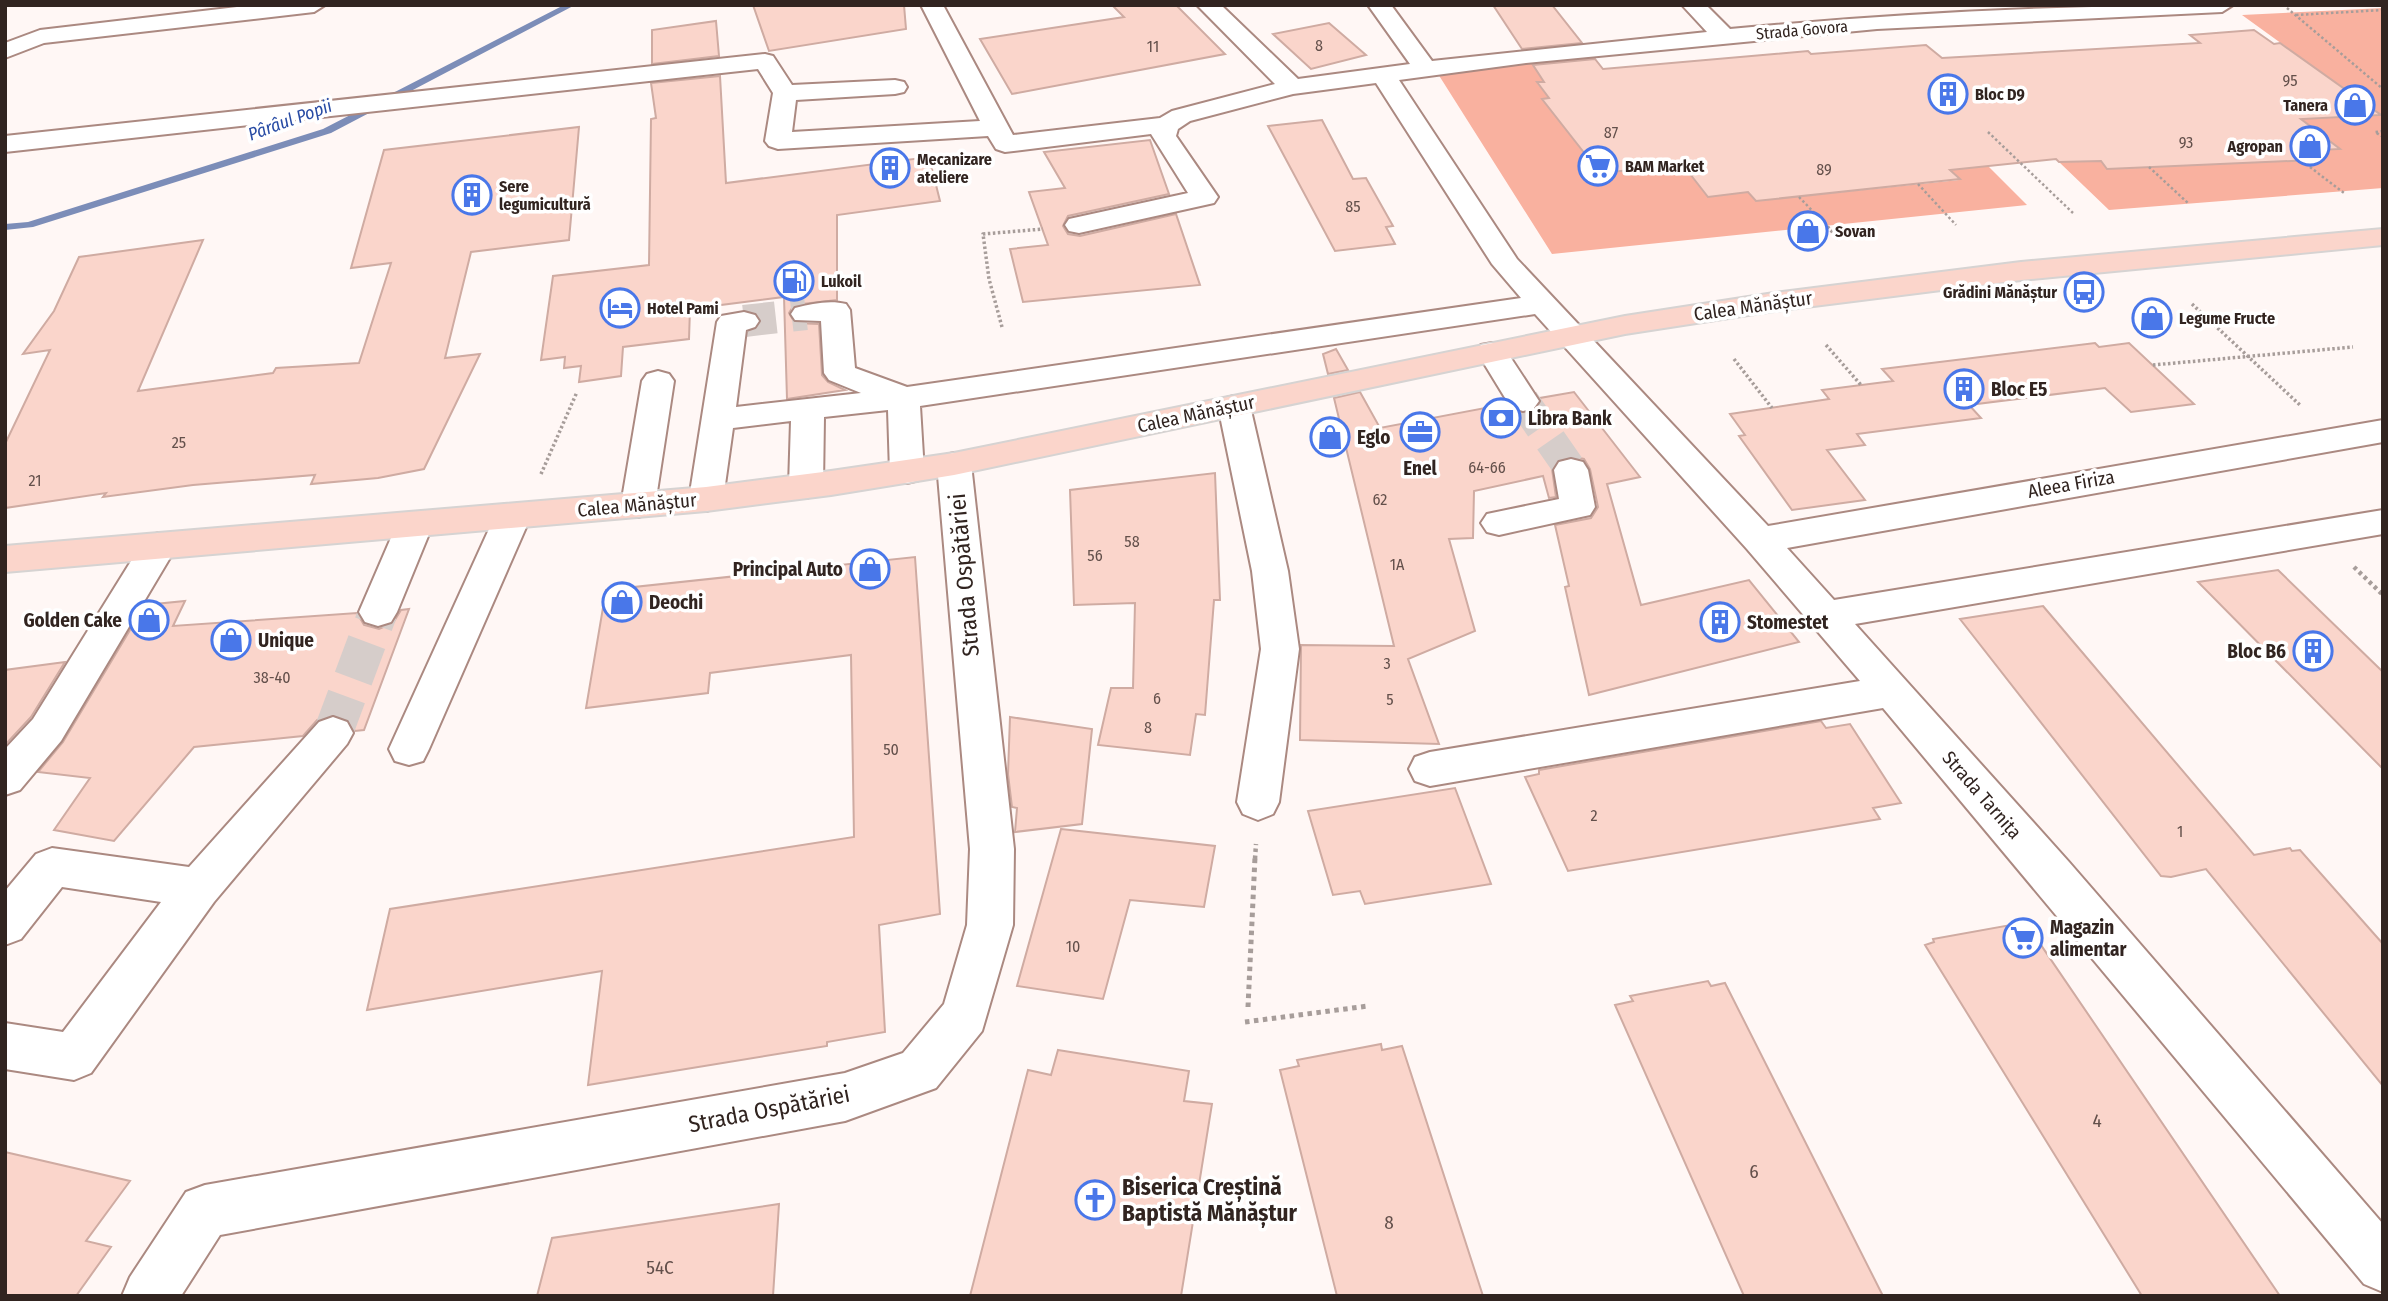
<svg xmlns="http://www.w3.org/2000/svg" width="2388" height="1301" font-family="'Fira Sans Condensed',sans-serif">
<rect width="100%" height="100%" fill="#fff7f5"/>
<path fill="#f9b19f" d="M 2383,8 L 2383,188 L 2109,210 L 2059,162 L 2101,161 L 2108,169 L 2312,160 L 2301,151 L 2339,149 L 2301,119 L 2380,115 L 2242,15 Z
M 1588,50 L 1610,78 L 1537,83 L 1549,98 L 1543,99 L 1600,173 L 1683,165 L 1708,197 L 1748,192 L 1756,201 L 1959,180 L 1950,170 L 1988,166 L 2027,205 L 1552,254 L 1433,66 Z"/>
<g fill="none" stroke-linecap="round" stroke-linejoin="round">
<path fill="#7c8db8" fill-rule="evenodd" d="M 564,5 L 575,5 L 331,133 L 33,227 L 5,230 L 5,224 L 28,222 L 323,129 Z"/>
</g>
<path fill="#fad5cb" stroke="#cfaba2" stroke-width="2" d="M 753,5 L 904,5 L 906,29 L 769,51 Z
M 1112,5 L 1176,5 L 1225,54 L 1012,94 L 980,39 L 1124,17 Z
M 1493,5 L 1552,5 L 1582,43 L 1522,49 Z
M 716,21 L 719,56 L 652,64 L 652,30 Z
M 1329,23 L 1366,55 L 1311,69 L 1273,34 Z
M 2254,30 L 2274,44 L 2280,43 L 2381,115 L 2301,119 L 2340,149 L 2301,151 L 2313,160 L 2107,169 L 2101,161 L 2059,162 L 2056,159 L 1950,170 L 1960,179 L 1756,201 L 1748,192 L 1708,197 L 1683,165 L 1600,173 L 1542,99 L 1549,98 L 1537,82 L 1544,82 L 1533,65 L 1595,59 L 1603,69 L 1808,51 L 1811,54 L 1926,45 L 1942,58 L 2200,43 L 2190,35 Z
M 720,76 L 726,183 L 929,157 L 940,201 L 837,215 L 837,300 L 794,305 L 789,313 L 795,323 L 819,324 L 822,375 L 828,382 L 845,390 L 787,399 L 784,297 L 690,309 L 689,339 L 623,347 L 621,376 L 579,382 L 581,366 L 564,368 L 565,357 L 541,360 L 553,276 L 649,265 L 651,119 L 656,118 L 651,83 Z
M 1322,120 L 1353,179 L 1366,178 L 1393,226 L 1386,227 L 1395,244 L 1335,251 L 1268,126 Z
M 579,127 L 569,240 L 471,252 L 445,358 L 480,354 L 424,469 L 378,478 L 311,484 L 315,475 L 193,485 L 103,497 L 106,493 L 5,508 L 5,444 L 50,350 L 23,354 L 54,311 L 79,257 L 203,240 L 138,391 L 273,373 L 276,368 L 359,363 L 391,263 L 351,268 L 384,150 Z
M 1150,140 L 1169,194 L 1068,216 L 1063,226 L 1068,234 L 1080,236 L 1176,214 L 1200,285 L 1023,302 L 1010,249 L 1048,245 L 1029,192 L 1065,188 L 1044,152 Z
M 2095,343 L 2099,347 L 2129,343 L 2194,404 L 2131,412 L 2105,388 L 1969,405 L 1981,418 L 1857,434 L 1865,445 L 1827,450 L 1865,500 L 1792,510 L 1739,436 L 1745,435 L 1730,414 L 1829,399 L 1822,390 L 1893,381 L 1882,369 Z
M 1336,349 L 1348,370 L 1328,374 L 1323,354 Z
M 1360,392 L 1380,428 L 1506,404 L 1511,411 L 1524,414 L 1536,410 L 1540,398 L 1574,392 L 1640,477 L 1607,484 L 1641,605 L 1749,580 L 1799,642 L 1589,695 L 1565,587 L 1569,586 L 1555,525 L 1591,518 L 1598,507 L 1590,469 L 1584,459 L 1570,456 L 1558,459 L 1552,469 L 1556,497 L 1549,498 L 1543,476 L 1474,491 L 1473,538 L 1449,539 L 1475,631 L 1408,659 L 1439,744 L 1300,740 L 1301,645 L 1394,646 L 1334,398 Z
M 1215,473 L 1220,600 L 1214,600 L 1205,715 L 1196,714 L 1190,755 L 1098,745 L 1111,688 L 1133,688 L 1135,603 L 1074,605 L 1070,490 Z
M 915,557 L 940,914 L 879,925 L 885,1032 L 827,1042 L 827,1046 L 588,1085 L 602,971 L 367,1010 L 390,909 L 854,837 L 851,655 L 710,673 L 708,693 L 586,708 L 606,590 Z
M 2278,570 L 2383,672 L 2383,769 L 2198,582 Z
M 185,601 L 173,626 L 357,613 L 364,625 L 379,629 L 393,623 L 401,610 L 409,609 L 364,730 L 355,731 L 348,720 L 332,715 L 317,720 L 303,736 L 194,747 L 114,841 L 54,830 L 90,778 L 38,772 L 63,742 L 145,605 Z
M 2043,606 L 2254,855 L 2290,848 L 2292,851 L 2300,850 L 2383,944 L 2383,1086 L 2206,869 L 2171,877 L 2161,876 L 1960,619 Z
M 65,662 L 31,717 L 5,745 L 5,670 Z
M 1010,717 L 1092,729 L 1082,824 L 1015,832 L 1017,808 L 1012,807 L 1008,774 Z
M 1821,721 L 1826,728 L 1850,724 L 1901,803 L 1873,808 L 1880,819 L 1568,871 L 1525,777 L 1539,774 L 1539,770 Z
M 1455,788 L 1491,884 L 1365,904 L 1360,891 L 1333,895 L 1308,811 Z
M 1061,829 L 1215,846 L 1204,907 L 1130,900 L 1103,999 L 1017,986 Z
M 2016,924 L 2018,928 L 2028,926 L 2280,1296 L 2142,1296 L 1925,945 L 1934,942 L 1933,939 Z
M 1708,981 L 1711,986 L 1725,983 L 1883,1296 L 1744,1296 L 1615,1005 L 1633,1001 L 1630,996 Z
M 1381,1044 L 1382,1050 L 1402,1046 L 1483,1296 L 1337,1296 L 1280,1070 L 1299,1066 L 1297,1060 Z
M 1058,1050 L 1189,1071 L 1184,1101 L 1212,1104 L 1181,1296 L 970,1296 L 1028,1070 L 1051,1075 Z
M 5,1152 L 130,1181 L 86,1241 L 111,1247 L 76,1296 L 5,1296 Z
M 779,1204 L 773,1296 L 537,1296 L 552,1238 Z"/>
<g fill="none" stroke-linecap="round" stroke-linejoin="round">
<path stroke="#d6cdca" stroke-width="32" stroke-dasharray="32 16" stroke-linecap="butt" d="M 744,321 L 806,314
M 1523,401 L 1571,470"/>
<path stroke="#d6cdca" stroke-width="39" stroke-dasharray="39 19" stroke-linecap="butt" d="M 333,733 L 378,612"/>
<g stroke="#ab8981" stroke-width="4">
<path id="minor" d="M 254,5 L 325,5 L 314,12 L 44,43 L 5,58 L 5,43 L 40,30 Z
M 921,5 L 943,5 L 1013,135 L 1160,118 L 1172,111 L 1275,84 L 1197,5 L 1221,5 L 1298,79 L 1410,64 L 1368,5 L 1391,5 L 1432,61 L 1707,32 L 1682,5 L 1706,5 L 1730,29 C 1898,13 2065,5 2233,5 L 2222,12 L 1877,29 L 1526,63 L 1399,80 L 1517,259 L 1768,526 L 2383,420 L 2383,442 L 1787,548 L 1834,600 L 2383,510 L 2383,534 L 1855,624 L 2069,862 L 2383,1224 L 2383,1292 L 2364,1284 L 1883,708 L 1430,786 L 1415,781 L 1409,769 L 1415,757 L 1430,752 L 1860,681 L 1747,549 L 1535,314 L 920,406 L 924,472 L 919,480 L 907,483 L 895,480 L 890,472 L 888,410 L 824,417 L 823,486 L 818,494 L 806,498 L 794,494 L 789,486 L 791,421 L 733,428 L 723,499 L 718,507 L 706,511 L 694,507 L 689,499 L 717,322 L 721,316 L 744,312 L 755,315 L 759,321 L 755,327 L 746,330 L 736,407 L 861,393 L 829,380 L 824,373 L 821,321 L 795,320 L 791,314 L 795,308 C 812,304 829,300 846,304 L 850,310 L 855,368 L 907,387 L 1521,298 L 1492,264 L 1376,83 L 1293,94 L 1190,121 L 1178,129 L 1176,136 L 1218,197 L 1214,203 L 1079,233 L 1069,231 L 1065,225 L 1069,219 L 1188,193 L 1151,134 L 1005,152 L 996,149 L 988,136 L 778,149 L 769,146 L 765,141 L 773,93 L 758,69 L 5,152 L 5,136 L 765,54 L 773,56 L 792,85 L 895,80 L 904,82 L 907,87 L 904,92 L 895,94 L 796,100 L 792,132 L 980,121 Z
M 1492,343 L 1503,345 L 1507,352 L 1539,401 L 1534,408 L 1523,411 L 1512,408 L 1507,401 L 1477,352 L 1481,345 Z
M 658,371 L 669,374 L 674,381 L 655,505 L 650,513 L 638,517 L 626,513 L 621,505 L 642,381 L 647,374 Z
M 1234,396 L 1245,399 L 1250,406 L 1288,571 L 1299,649 L 1279,802 L 1273,814 L 1258,820 L 1243,814 L 1237,802 L 1261,649 L 1252,571 L 1218,406 L 1223,399 Z
M 954,453 L 966,456 L 971,464 L 1014,849 L 1013,925 L 982,1031 L 936,1088 L 845,1121 L 220,1235 L 181,1296 L 122,1296 L 130,1277 L 186,1192 L 205,1185 L 845,1073 L 903,1053 L 944,1004 L 967,925 L 970,849 L 937,464 L 942,456 Z
M 1571,459 L 1583,462 L 1588,470 L 1595,507 L 1590,515 L 1499,535 L 1487,532 L 1481,523 L 1487,514 L 1559,499 L 1554,470 L 1559,462 Z
M 513,504 L 525,507 L 531,516 L 429,749 L 423,761 L 409,765 L 395,761 L 389,749 L 495,516 L 501,507 Z
M 415,512 L 427,515 L 433,524 L 397,612 L 391,622 L 378,626 L 365,622 L 359,612 L 397,524 L 403,515 Z
M 159,533 L 172,537 L 177,546 L 61,741 L 20,790 L 5,795 L 5,749 L 33,719 L 146,537 Z
M 333,717 L 347,722 L 353,733 L 347,744 L 214,902 L 91,1073 L 74,1080 L 5,1069 L 5,1023 L 63,1032 L 161,902 L 62,887 L 21,939 L 5,945 L 5,891 L 36,854 L 52,848 L 189,867 L 319,722 Z"/>
</g>
<g stroke="#d6d3d2" stroke-width="4">
<path id="major" d="M 2383,229 L 2383,245 L 2021,280 L 1774,311 L 1625,334 L 954,475 L 831,495 L 706,511 L 5,572 L 5,546 L 706,487 L 831,471 L 954,453 L 1625,316 L 1774,293 L 2021,262 Z"/>
</g>
<path stroke="#a79d9a" stroke-width="2.5" stroke-dasharray="2.5 2.5" stroke-linecap="butt" d="M 2287,8 L 2383,89
M 2296,15 L 2383,10
M 2383,131 L 2375,132 L 2383,137
M 1988,132 L 2073,213
M 2302,161 L 2344,193
M 2149,167 L 2189,204
M 1918,184 L 1956,225
M 1799,197 L 1826,225"/>
<path stroke="#a79d9a" stroke-width="3.5" stroke-dasharray="2.5 2.5" stroke-linecap="butt" d="M 1824,223 L 1839,239
M 2192,304 L 2301,406
M 1002,327 L 989,279 L 983,234 L 1043,229
M 1826,345 L 1861,385
M 1734,359 L 1772,408
M 2153,365 L 2353,347
M 541,474 L 577,392"/>
<path stroke="#a79d9a" stroke-width="4.5" stroke-dasharray="3.5 3.5" stroke-linecap="butt" d="M 2354,567 L 2383,595
M 1255,859 L 1256,844"/>
<path stroke="#a79d9a" stroke-width="5" stroke-dasharray="4.5 4.5" stroke-linecap="butt" d="M 1248,1007 L 1255,857
M 1245,1022 L 1368,1006"/>
<use href="#minor" fill="#fff" fill-rule="evenodd"/>
<use href="#major" fill="#fbd5cb" fill-rule="evenodd"/>
</g>
<defs>
<g id="building-ring" transform="scale(2.0125)"><circle r="9.5" fill="#fff" stroke="#4977e9" stroke-width="1.5"/><path d="M-4-6H4V6H1V3H-1V6H-4ZM-2.5-4.3h1.7v1.8h-1.7ZM.8-4.3h1.7v1.8H.8ZM-2.5-1h1.7V.8h-1.7ZM.8-1h1.7V.8H.8Z" fill="#4977e9"/></g>
<g id="shop-ring" transform="scale(2.0125)"><circle r="9.5" fill="#fff" stroke="#4977e9" stroke-width="1.5"/><path d="M-5-2.5h2.3a2.7 3.5 0 0 1 5.4 0H5L5.5 6h-11ZM-1.5-2.5h3a1.5 2.3 0 0 0-3 0Z" fill="#4977e9"/></g>
<g id="supermarket-ring" transform="scale(2.0125)"><circle r="9.5" fill="#fff" stroke="#4977e9" stroke-width="1.5"/><path d="M-6-5.5h2.5l.6 2H6L4.5 2H-2.5L-4.4-4H-6ZM-1.5 3.2a1.3 1.3 0 1 0 .1 0ZM3 3.2a1.3 1.3 0 1 0 .1 0Z" fill="#4977e9"/></g>
<g id="fuel-ring" transform="scale(2.0125)"><circle r="9.5" fill="#fff" stroke="#4977e9" stroke-width="1.5"/><path d="M-5.5-6h7V0h2V4h1.3V-2.5L3-4.5l.8-.8L6-3V5H2.5V1h-1V6h-7ZM-4.2-4.7v3.2H.2V-4.7Z" fill="#4977e9"/></g>
<g id="bus-ring" transform="scale(2.0125)"><circle r="9.5" fill="#fff" stroke="#4977e9" stroke-width="1.5"/><path d="M-5-6H5V4H4V6H2V4H-2V6H-4V4H-5ZM-3.5-4V0h7V-4ZM-3.5 1.2v1.5H-2V1.2ZM2 1.2v1.5H3.5V1.2Z" fill="#4977e9"/></g>
<g id="hotel-ring" transform="scale(2.0125)"><circle r="9.5" fill="#fff" stroke="#4977e9" stroke-width="1.5"/><path d="M-6-4.5h1.5V1H6V5H4.5V3h-9V5H-6ZM-4 0a1.8 1.8 0 1 1 3.6 0ZM.5 0V-2.5h3Q6-2.5 6 0Z" fill="#4977e9"/></g>
<g id="bank-ring" transform="scale(2.0125)"><circle r="9.5" fill="#fff" stroke="#4977e9" stroke-width="1.5"/><path d="M-6-4H6V4H-6ZM0-2.3a2.3 2.3 0 1 0 0 4.6a2.3 2.3 0 1 0 0-4.6Z" fill="#4977e9"/></g>
<g id="office-ring" transform="scale(2.0125)"><circle r="9.5" fill="#fff" stroke="#4977e9" stroke-width="1.5"/><path d="M-6-3h4V-5.5h4V-3h4V5H-6ZM-1-4.5V-3h2v-1.5ZM-6 0V1H6V0Z" fill="#4977e9"/></g>
<g id="church-ring" transform="scale(2.0125)"><circle r="9.5" fill="#fff" stroke="#4977e9" stroke-width="1.5"/><path d="M-1.2-6h2.4v3.5h3.3v2.4h-3.3V6h-2.4V-.1h-3.3v-2.4h3.3Z" fill="#4977e9"/></g>
</defs>
<g fill-rule="evenodd">
<use href="#building-ring" x="1948" y="94"/>
<use href="#shop-ring" x="2355" y="105"/>
<use href="#shop-ring" x="2310" y="146"/>
<use href="#supermarket-ring" x="1598" y="166"/>
<use href="#building-ring" x="890" y="168"/>
<use href="#building-ring" x="472" y="195"/>
<use href="#shop-ring" x="1808" y="231"/>
<use href="#fuel-ring" x="794" y="281"/>
<use href="#bus-ring" x="2084" y="292"/>
<use href="#hotel-ring" x="620" y="308"/>
<use href="#shop-ring" x="2152" y="318"/>
<use href="#building-ring" x="1964" y="389"/>
<use href="#bank-ring" x="1501" y="418"/>
<use href="#office-ring" x="1420" y="432"/>
<use href="#shop-ring" x="1330" y="437"/>
<use href="#shop-ring" x="870" y="569"/>
<use href="#shop-ring" x="622" y="602"/>
<use href="#shop-ring" x="149" y="620"/>
<use href="#building-ring" x="1720" y="622"/>
<use href="#shop-ring" x="231" y="640"/>
<use href="#building-ring" x="2313" y="651"/>
<use href="#supermarket-ring" x="2023" y="938"/>
<use href="#church-ring" x="1095" y="1200"/>
</g>
<g text-anchor="middle" dominant-baseline="central" stroke-width="7" stroke-linejoin="round" paint-order="stroke">
<g font-size="16" fill="#312420" stroke="#fff">
<text transform="translate(1802 30) rotate(-5)">Strada Govora</text>
</g>
<g font-size="16" fill="#63504b">
<text x="1319" y="45">8</text>
<text x="1153" y="46">11</text>
<text x="2290" y="80">95</text>
<text x="1611" y="132">87</text>
<text x="2186" y="142">93</text>
<text x="1824" y="169">89</text>
<text x="1353" y="206">85</text>
<text x="179" y="442">25</text>
<text x="1487" y="467">64-66</text>
<text x="35" y="480">21</text>
<text x="1380" y="499">62</text>
<text x="1132" y="541">58</text>
<text x="1095" y="555">56</text>
<text x="1397" y="564">1A</text>
<text x="1387" y="663">3</text>
<text x="272" y="677">38-40</text>
<text x="1157" y="698">6</text>
<text x="1390" y="699">5</text>
<text x="1148" y="727">8</text>
<text x="891" y="749">50</text>
<text x="1594" y="815">2</text>
<text x="2180" y="831">1</text>
<text x="1073" y="946">10</text>
</g>
<g font-size="16" font-weight="bold" fill="#312420" stroke="#fff" text-anchor="start">
<text x="1975" y="94">Bloc D9</text>
<text x="2328" y="105" text-anchor="end">Tanera</text>
<text x="2283" y="146" text-anchor="end">Agropan</text>
<text x="917" y="159">Mecanizare<tspan x="917" dy="18">ateliere</tspan></text>
<text x="1625" y="166">BAM Market</text>
<text x="499" y="186">Sere<tspan x="499" dy="18">legumicultură</tspan></text>
<text x="1835" y="231">Sovan</text>
<text x="821" y="281">Lukoil</text>
<text x="2057" y="292" text-anchor="end">Grădini Mănăștur</text>
<text x="647" y="308">Hotel Pami</text>
<text x="2179" y="318">Legume Fructe</text>
</g>
<g font-size="18" font-style="italic" fill="#284ba4" stroke="#fff">
<text transform="translate(290 120) rotate(-20)">Pârâul Popii</text>
</g>
<g font-size="19" fill="#312420" stroke="#fff">
<text transform="translate(1753 306) rotate(-8)">Calea Mănăștur</text>
<text transform="translate(1196 414) rotate(-12)">Calea Mănăștur</text>
<text transform="translate(2071 484) rotate(-10)">Aleea Firiza</text>
<text transform="translate(637 505) rotate(-5)">Calea Mănăștur</text>
<text transform="translate(1982 795) rotate(49)">Strada Tarnița</text>
</g>
<g font-size="19" font-weight="bold" fill="#312420" stroke="#fff" text-anchor="start">
<text x="1991" y="389">Bloc E5</text>
<text x="1528" y="418">Libra Bank</text>
<text x="1357" y="437">Eglo</text>
<text x="1420" y="468" text-anchor="middle">Enel</text>
<text x="843" y="569" text-anchor="end">Principal Auto</text>
<text x="649" y="602">Deochi</text>
<text x="122" y="620" text-anchor="end">Golden Cake</text>
<text x="1747" y="622">Stomestet</text>
<text x="258" y="640">Unique</text>
<text x="2286" y="651" text-anchor="end">Bloc B6</text>
<text x="2050" y="927">Magazin<tspan x="2050" dy="22">alimentar</tspan></text>
</g>
<g font-size="19" fill="#63504b">
<text x="2097" y="1120">4</text>
<text x="1754" y="1171">6</text>
<text x="1389" y="1222">8</text>
<text x="660" y="1267">54C</text>
</g>
<g font-size="23" fill="#312420" stroke="#fff">
<text transform="translate(964 575) rotate(-95)">Strada Ospătăriei</text>
<text transform="translate(769 1109) rotate(-11)">Strada Ospătăriei</text>
</g>
<g font-size="23" font-weight="bold" fill="#312420" stroke="#fff" text-anchor="start">
<text x="1122" y="1187">Biserica Creștină<tspan x="1122" dy="26">Baptistă Mănăștur</tspan></text>
</g>
</g>
<rect width="2388" height="1301" fill="none" stroke="#312420" stroke-width="14"/>
</svg>
